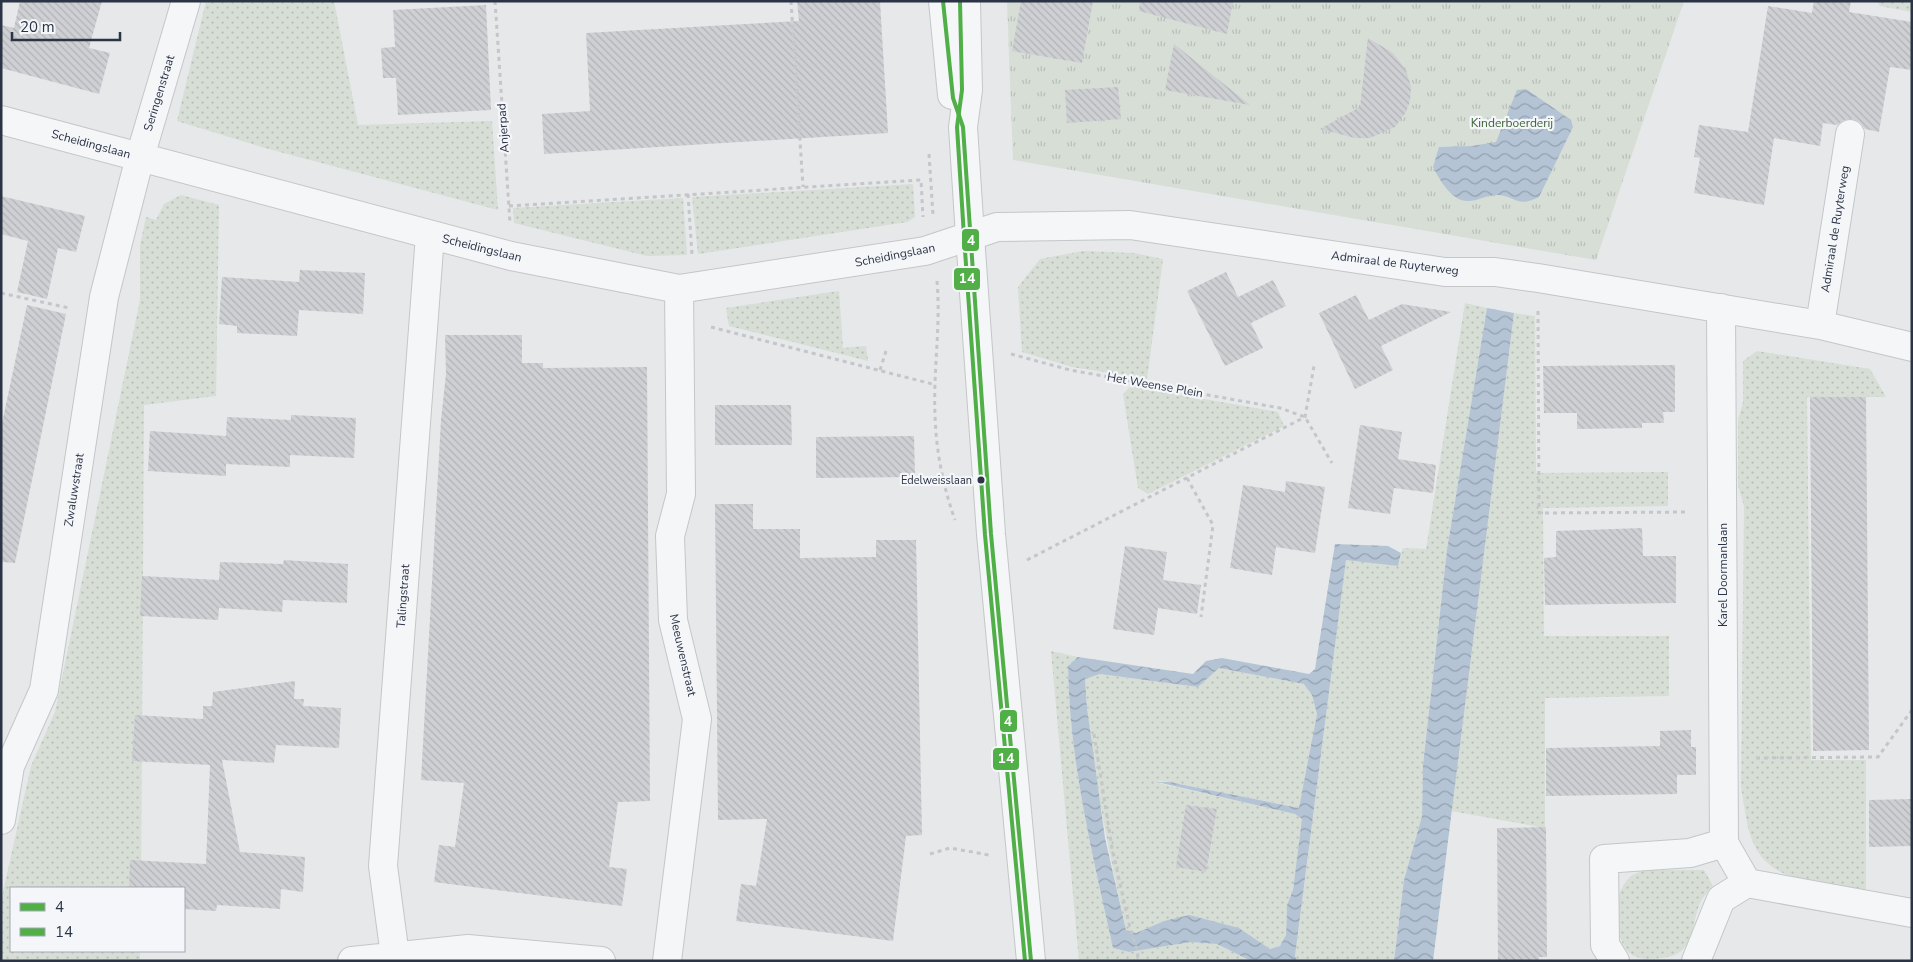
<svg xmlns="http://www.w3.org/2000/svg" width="1913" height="962" font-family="'Nunito Sans',sans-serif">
<defs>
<pattern id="grass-dots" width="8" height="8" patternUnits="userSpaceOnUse" patternTransform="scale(1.25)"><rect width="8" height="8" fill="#d6ded6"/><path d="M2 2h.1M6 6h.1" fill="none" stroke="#b8bfb9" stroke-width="1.8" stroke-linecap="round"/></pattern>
<pattern id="park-tufts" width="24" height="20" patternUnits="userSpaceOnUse" patternTransform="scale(1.25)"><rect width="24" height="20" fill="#d6ded6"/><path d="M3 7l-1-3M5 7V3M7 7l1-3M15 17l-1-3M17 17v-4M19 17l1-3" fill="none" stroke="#b8bfb9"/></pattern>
<pattern id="water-waves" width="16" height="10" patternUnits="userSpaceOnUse" patternTransform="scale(1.25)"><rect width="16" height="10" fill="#b4c4d5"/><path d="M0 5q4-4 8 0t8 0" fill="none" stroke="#93a0af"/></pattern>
<pattern id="building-back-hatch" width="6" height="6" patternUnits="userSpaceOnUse" patternTransform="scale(1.25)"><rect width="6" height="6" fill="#ced0d3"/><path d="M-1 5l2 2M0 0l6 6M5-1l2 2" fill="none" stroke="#b1b3b6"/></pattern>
</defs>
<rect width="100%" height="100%" fill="#e6e8ea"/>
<path fill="url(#grass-dots)" d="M 206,1 L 334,1 L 358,125 L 492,121 L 498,210 L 265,148 L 177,121 Z
M 1877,1 L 1912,1 L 1912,12 L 1880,6 Z
M 913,184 L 915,217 L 907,222 L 698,254 L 692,197 Z
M 181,195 L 219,205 L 216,396 L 144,405 L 141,888 L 11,888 L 11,951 L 140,951 L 140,961 L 2,961 L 1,901 L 31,766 L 55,712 L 140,300 L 140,245 L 146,217 L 156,220 L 164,204 Z
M 683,198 L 687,255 L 647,256 L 514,223 L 513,208 Z
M 1083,251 L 1134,253 L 1163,259 L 1147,379 L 1072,367 L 1022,352 L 1018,287 L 1040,259 Z
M 839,291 L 843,348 L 866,346 L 868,361 L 729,326 L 726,308 Z
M 1465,303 L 1487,308 L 1447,551 L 1423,765 L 1422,816 L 1404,880 L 1394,961 L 1297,961 L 1295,957 L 1346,559 L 1398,566 L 1403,548 L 1426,549 Z
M 1514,313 L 1535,316 L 1536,473 L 1668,472 L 1668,506 L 1543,508 L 1544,636 L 1669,636 L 1669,696 L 1545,698 L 1545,828 L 1451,811 Z
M 1757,351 L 1870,369 L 1886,397 L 1807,397 L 1811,760 L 1866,760 L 1866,890 C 1831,884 1777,885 1757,850 C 1746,832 1745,807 1741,787 L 1744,506 L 1738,486 L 1738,420 L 1743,402 L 1743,361 Z
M 1131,386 L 1278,412 L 1284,426 L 1148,494 L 1138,488 L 1123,394 Z
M 1051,651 L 1078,657 L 1068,666 C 1069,760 1093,857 1113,948 L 1129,952 L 1191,942 L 1217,944 L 1251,961 L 1079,961 Z
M 1219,668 L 1305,684 L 1312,695 L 1317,714 L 1300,808 L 1169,782 L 1159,781 L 1158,783 L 1295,814 L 1303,819 L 1293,890 L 1287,905 L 1286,935 L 1280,946 L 1270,949 L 1239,928 L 1164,921 L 1136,933 L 1126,930 C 1108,847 1090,764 1085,679 L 1100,674 L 1198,687 Z
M 1646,870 L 1704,870 L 1713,886 C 1710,890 1704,895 1701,901 C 1690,923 1697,955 1662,958 C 1653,959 1640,960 1632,955 C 1612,939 1611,896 1629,878 C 1632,874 1641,872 1646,870 Z"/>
<path fill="url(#park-tufts)" d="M 1007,1 L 1684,1 L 1596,260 L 1013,160 Z"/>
<path fill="url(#water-waves)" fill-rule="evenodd" d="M 1526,89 L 1571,120 L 1573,127 L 1539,197 C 1516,208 1518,197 1499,195 C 1488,194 1478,201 1468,201 C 1452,202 1439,179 1433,167 L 1439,147 L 1472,146 L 1496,142 L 1517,90 Z
M 1487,308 L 1514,313 L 1433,961 L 1394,961 L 1404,880 L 1422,816 L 1423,765 L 1447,550 Z
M 1335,544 L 1388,546 L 1401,553 L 1398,566 L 1346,560 L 1295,956 L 1297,961 L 1251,961 L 1217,944 L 1191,942 L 1129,952 L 1113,948 C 1093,857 1069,760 1068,666 L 1078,657 L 1193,674 L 1206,661 L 1222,658 L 1309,674 L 1315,669 ZM 1219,668 L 1304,684 L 1312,695 L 1317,714 L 1299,808 L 1169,782 L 1157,782 L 1295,814 L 1302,819 L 1293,890 L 1287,905 L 1286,935 L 1280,946 L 1270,949 L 1239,928 L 1189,915 L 1164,921 L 1136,933 L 1126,930 L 1105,838 L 1087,708 L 1085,679 L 1100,674 L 1198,687 Z"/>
<path fill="url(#building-back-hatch)" d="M 20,1 L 102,1 L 89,48 L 110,53 L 99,94 L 1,68 L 1,25 L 14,28 Z
M 797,1 L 880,1 L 888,133 L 544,154 L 542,114 L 590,111 L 586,33 L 799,21 Z
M 1021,1 L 1093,1 L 1082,63 L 1012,51 Z
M 1140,1 L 1233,1 L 1227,34 L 1139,11 Z
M 1814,1 L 1851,1 L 1849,12 L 1912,22 L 1912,70 L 1890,67 L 1879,132 L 1865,129 L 1860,122 L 1852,119 L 1844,120 L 1837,125 L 1823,123 L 1820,146 L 1774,138 L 1764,205 L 1694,193 L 1700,158 L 1694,157 L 1699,125 L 1748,132 L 1768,6 L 1812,13 Z
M 486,5 L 491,110 L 398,115 L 396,78 L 383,78 L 381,48 L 395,47 L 393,10 Z
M 1368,38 L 1393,53 L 1406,70 L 1411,87 L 1410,101 L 1406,112 L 1395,127 L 1370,138 L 1355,138 L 1320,129 L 1360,107 Z
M 1174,44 L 1250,105 L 1165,90 Z
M 1118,87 L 1121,119 L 1067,123 L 1065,90 Z
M 1,196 L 85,216 L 76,252 L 58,248 L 47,299 L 17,292 L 28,241 L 1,234 Z
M 300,270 L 365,273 L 363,314 L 299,310 L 297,336 L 237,333 L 237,326 L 219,324 L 222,277 L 299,282 Z
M 1226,272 L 1238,297 L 1273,280 L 1286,306 L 1251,323 L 1263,348 L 1225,366 L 1187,291 Z
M 1356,295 L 1369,320 L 1402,304 L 1451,312 L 1381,346 L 1393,370 L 1355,389 L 1319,313 Z
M 27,305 L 66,314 L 15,563 L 1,562 L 1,428 Z
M 445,335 L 522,335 L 522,363 L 543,363 L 543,368 L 647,367 L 650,801 L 618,802 L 609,867 L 627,869 L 622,906 L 434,882 L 439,845 L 455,847 L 464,783 L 421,780 L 441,420 L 446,374 Z
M 1675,365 L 1675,412 L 1663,412 L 1664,423 L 1642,423 L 1642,428 L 1577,429 L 1577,413 L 1544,413 L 1543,366 Z
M 1810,397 L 1866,397 L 1869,750 L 1813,751 Z
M 715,405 L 791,405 L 792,445 L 715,445 Z
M 291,415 L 356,418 L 354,458 L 290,455 L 290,467 L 226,464 L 226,476 L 148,471 L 150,431 L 226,436 L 227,417 L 291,420 Z
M 1360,425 L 1402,432 L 1398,459 L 1436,465 L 1433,493 L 1394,488 L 1390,514 L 1348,508 Z
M 914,436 L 915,477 L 816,478 L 816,437 Z
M 1286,481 L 1325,487 L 1315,553 L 1276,547 L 1272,575 L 1230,568 L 1243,485 L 1285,492 Z
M 715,504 L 753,504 L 753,529 L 800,529 L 800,558 L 876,557 L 876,540 L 916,540 L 922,835 L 906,836 L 893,941 L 736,921 L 741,884 L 756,886 L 767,819 L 718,820 Z
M 1642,528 L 1643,556 L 1676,556 L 1676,603 L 1545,605 L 1544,558 L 1556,557 L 1556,531 Z
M 1125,546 L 1167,552 L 1163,580 L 1201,585 L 1197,614 L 1158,608 L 1154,635 L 1113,629 Z
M 284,560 L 348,564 L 347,603 L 283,600 L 282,612 L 219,608 L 218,620 L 140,616 L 142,576 L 219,580 L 220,562 L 283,564 Z
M 295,681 L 294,699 L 304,699 L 303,706 L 341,708 L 339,748 L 276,745 L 274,763 L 222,760 L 240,852 L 305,857 L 303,892 L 281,889 L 280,909 L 217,905 L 216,911 L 184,909 L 184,888 L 129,888 L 130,860 L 206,864 L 210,765 L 132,761 L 135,715 L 203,719 L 203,706 L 212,706 L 213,692 Z
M 1691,730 L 1691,747 L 1696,747 L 1696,775 L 1677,775 L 1677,794 L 1546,796 L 1546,748 L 1660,746 L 1660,731 Z
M 1912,799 L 1912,846 L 1869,847 L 1869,800 Z
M 1186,805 L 1217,809 L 1206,872 L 1176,867 Z
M 1546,827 L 1547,957 L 1539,957 L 1539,961 L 1498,961 L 1497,828 Z"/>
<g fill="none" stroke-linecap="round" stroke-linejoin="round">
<g stroke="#c4c6c8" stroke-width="30">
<path id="minor" d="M 1,120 L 511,256 L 679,289 L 925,251 L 997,227 L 1130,225 L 1445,272 L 1495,272 L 1538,278 L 1820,325 L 1912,347
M 1721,308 L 1724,843 L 1747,883 L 1912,913
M 1820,325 L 1850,134
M 1,820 L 10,766 L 44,690 L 104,297 L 140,157 L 186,1
M 395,956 L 383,866 L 430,235
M 352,961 L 468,949 L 601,961
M 667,961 L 697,719 L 673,620 L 670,536 L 681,494 L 679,289
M 1615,961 L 1605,945 L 1604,859 L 1690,853 L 1724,843
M 1696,961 L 1721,899 L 1747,883"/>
</g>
<g stroke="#c4c6c8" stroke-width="30">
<path id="tertiary" d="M 943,1 L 952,95
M 966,1 L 968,90 L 963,127 L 970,236 L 991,534 L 1031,961"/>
</g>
<path stroke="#c5c6ca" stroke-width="3" stroke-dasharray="4 4" stroke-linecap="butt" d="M 495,1 L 510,223
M 791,1 L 803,187
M 929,154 L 933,215
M 688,194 L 692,255
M 509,206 L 921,180 L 923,217
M 937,281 C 941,326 933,371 935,415 C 936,451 943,486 955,520
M 1,293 L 69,308
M 1538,311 L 1539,513 L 1689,512
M 711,327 L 936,385
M 1011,354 L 1070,370 L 1280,408 L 1305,417 L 1332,463
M 880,370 L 886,351
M 1187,478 L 1213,525 L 1201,617
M 1027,560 L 1305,417 L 1314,366
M 1094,734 L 1112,848 L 1130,928 L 1138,953 L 1137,961
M 1756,758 L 1878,757 L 1912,710
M 930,854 L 950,848 L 989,855"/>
<use href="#minor" stroke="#f5f6f7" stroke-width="28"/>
<use href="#tertiary" stroke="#f5f6f7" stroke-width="28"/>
<g stroke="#f4f6f9" stroke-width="8">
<path id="bus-1" d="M 943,1 L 953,98 L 963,127 L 991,534 L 1031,961"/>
</g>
<g stroke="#f4f6f9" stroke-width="8">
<path id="bus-2" d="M 960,1 L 962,90 L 957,127 L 964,236 L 985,535 L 1025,961"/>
</g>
<use href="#bus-1" stroke="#50af46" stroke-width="4"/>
<use href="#bus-2" stroke="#50af46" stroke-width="4"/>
</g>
<circle fill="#2b3445" stroke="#f4f6f9" stroke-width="2" cx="981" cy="480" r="4.5"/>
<g text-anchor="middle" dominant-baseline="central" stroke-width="4.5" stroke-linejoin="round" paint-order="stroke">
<g font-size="11" fill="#2b3445" stroke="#f4f6f9" text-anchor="end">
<text x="972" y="480">Edelweisslaan</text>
</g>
<g font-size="12" fill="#2b3445" stroke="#f4f6f9">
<text transform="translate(159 93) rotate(-73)">Seringenstraat</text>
<text transform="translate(503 128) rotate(-94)">Anjerpad</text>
<text transform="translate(91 144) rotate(15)">Scheidingslaan</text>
<text transform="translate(1835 229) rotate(-81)">Admiraal de Ruyterweg</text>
<text transform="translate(482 248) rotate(14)">Scheidingslaan</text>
<text transform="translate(895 255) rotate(-11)">Scheidingslaan</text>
<text transform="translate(1395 263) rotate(7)">Admiraal de Ruyterweg</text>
<text transform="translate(1155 385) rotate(10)">Het Weense Plein</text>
<text transform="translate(74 490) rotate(-81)">Zwaluwstraat</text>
<text transform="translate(1723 575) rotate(-90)">Karel Doormanlaan</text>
<text transform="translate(403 596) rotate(-86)">Talingstraat</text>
<text transform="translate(683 655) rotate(77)">Meeuwenstraat</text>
</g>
<g font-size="12" fill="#3f6138" stroke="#f4f6f9">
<text x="1512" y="123">Kinderboerderij</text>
</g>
</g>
<g stroke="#f4f6f9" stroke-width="2">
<rect x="961" y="228" width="19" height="24" rx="5" fill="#50af46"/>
<rect x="953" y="267" width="28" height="24" rx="5" fill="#50af46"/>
<rect x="999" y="709" width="19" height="24" rx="5" fill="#50af46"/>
<rect x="992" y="747" width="28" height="24" rx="5" fill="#50af46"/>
</g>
<g font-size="14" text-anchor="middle" font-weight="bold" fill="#fff">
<text x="971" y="245">4</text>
<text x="967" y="283">14</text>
<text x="1008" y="726">4</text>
<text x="1006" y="763">14</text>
</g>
<rect width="1913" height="962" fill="none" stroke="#2b3445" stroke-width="5"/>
<rect x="10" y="887" width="175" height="65" fill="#f4f6f9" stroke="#a4a8b1"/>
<rect x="20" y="903" width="25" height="8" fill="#50af46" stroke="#a4a8b1"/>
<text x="55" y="912" font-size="15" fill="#2b3445">4</text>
<rect x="20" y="928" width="25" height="8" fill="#50af46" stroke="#a4a8b1"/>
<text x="55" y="937" font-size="15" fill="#2b3445">14</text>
<path d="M12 32v8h108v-8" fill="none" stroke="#2b3445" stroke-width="2.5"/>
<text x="20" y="32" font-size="15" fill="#2b3445" stroke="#f4f6f9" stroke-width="4" paint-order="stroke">20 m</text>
</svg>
